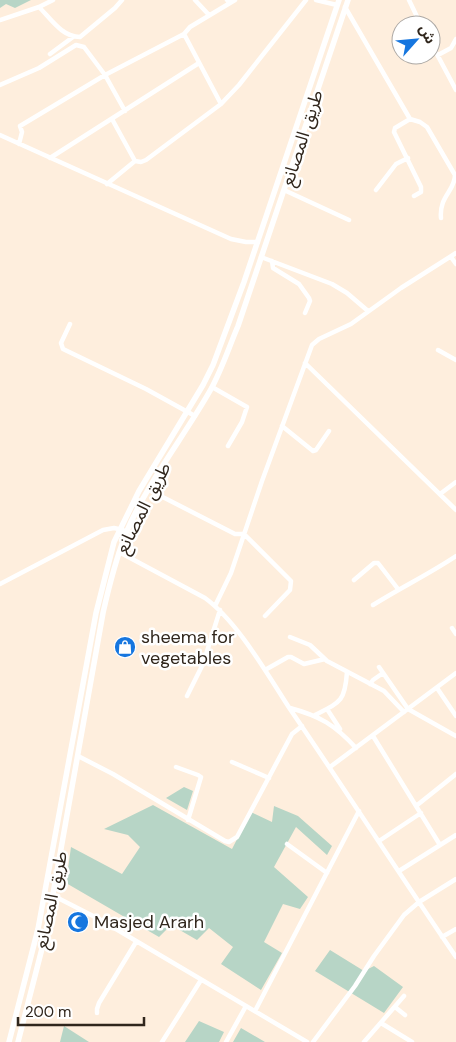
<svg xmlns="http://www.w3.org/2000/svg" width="456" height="1042" font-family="'DM Sans','Noto Sans Arabic',sans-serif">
<rect width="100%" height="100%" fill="#feeedd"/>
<path fill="#b7d5c6" d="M 0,0 L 31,0 L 15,8 L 6,4 L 0,8 Z
M 184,787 L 193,791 L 187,810 L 166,798 Z
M 153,805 L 232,849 L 251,812 L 272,822 L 274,806 L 298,816 L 332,846 L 327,855 L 296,827 L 274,867 L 308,897 L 300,909 L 283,904 L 264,942 L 282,953 L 261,990 L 221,964 L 233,947 L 209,928 L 197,940 L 171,925 L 159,937 L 66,883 L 71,847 L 122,874 L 140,847 L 128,835 L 104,829 Z
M 330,950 L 364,971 L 374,966 L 403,987 L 384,1013 L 315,971 Z
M 199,1021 L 224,1032 L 219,1042 L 185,1042 Z
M 64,1026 L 89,1042 L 60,1042 Z
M 241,1028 L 265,1042 L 233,1042 Z"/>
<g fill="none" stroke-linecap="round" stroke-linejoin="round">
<path stroke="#fff" stroke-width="4.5" d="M 195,0 L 209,15
M 227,0 L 230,3 L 235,0
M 316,0 L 337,5
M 409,0 L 421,25
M 39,7 C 51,19 62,37 80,37 L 115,8 L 122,0
M 345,7 L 410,119
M 0,20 L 39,7 L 53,0
M 184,34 L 221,104
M 431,43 L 456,90
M 50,54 L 73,37
M 438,55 L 451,48 L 456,39
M 0,85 L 39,68 L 76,45 L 84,47 L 105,75 L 125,111
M 112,119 L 135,161
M 0,135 L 231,239 L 246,242 L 258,242
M 19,144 L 22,132 L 20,126 L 105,75 L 184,34 L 190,27 L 230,3
M 50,158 L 199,63
M 107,184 L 135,161 L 141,162 L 146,160 L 221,104 L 239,85 L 306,0
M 284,190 L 349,220
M 376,190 L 396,164 L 408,158
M 414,196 L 421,192 L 421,187 L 394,132 L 395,128 L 410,119 L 420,122 L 427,127 L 455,175 C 455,191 439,196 441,218
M 261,257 L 332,284 L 347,293 L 368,311
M 451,257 L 456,264
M 272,261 L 273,268 L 299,284 L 309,298 L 310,301 L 305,313
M 70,324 L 61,343 L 63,349 L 146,389 L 195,416
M 438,350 L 456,360
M 305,363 L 456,510
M 212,387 L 247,407 L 242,422 L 228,446
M 282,426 L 313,451 L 316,450 L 329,431
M 149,490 L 235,534 L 244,534 L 291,581 L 290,590 L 265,616
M 440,494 L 456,482
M 119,552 L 205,598 C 238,622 267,674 290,709 C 346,791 400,875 456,957
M 354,580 L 374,563 L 378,563 L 398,589
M 0,584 L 103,530 L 114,528 L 123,530
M 373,605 C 400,588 429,574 456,556
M 215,606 L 231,573 L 262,481 L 312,345 L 319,339 L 351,324 L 401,288 L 456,253
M 452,628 L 456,634
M 290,637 L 310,645 L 327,661 L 384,691 L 404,712
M 379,667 L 408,709 L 456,736
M 265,670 L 288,657 L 291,657 L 304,664 L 325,659
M 370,684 L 373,680 L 383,673
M 437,688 L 456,716
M 187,696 L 203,664 L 220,610
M 290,708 C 320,716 335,725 356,748
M 327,709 L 340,729
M 315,715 C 341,702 345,701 347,672
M 373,736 L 440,845
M 78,756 L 113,774 L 225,841 L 229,842 L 237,837 L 292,734 L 302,726
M 232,762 L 269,778
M 176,767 L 198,775 L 201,777 L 188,820
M 330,767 L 456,673
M 416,806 L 456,774
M 379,841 L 421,813
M 287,844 L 327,873
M 399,871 L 456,835
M 52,895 L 99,919 L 307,1042
M 442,937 L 456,929
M 395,1007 L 405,1015
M 255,1011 L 359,811
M 97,1013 L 97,1009 L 99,1003 L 136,942
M 381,1023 L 412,1042
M 162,1042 L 201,980
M 226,1042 L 246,1006
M 313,1042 L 355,986 L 374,956 L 404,915 L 419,902 L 456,879
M 364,1042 L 404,996"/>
<path stroke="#fff" stroke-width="5.5" d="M 9,1042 L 38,929 L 96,613 L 114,542 L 139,491 L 203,385 L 213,365 L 244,282 L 339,0
M 18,1042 L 46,933 L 103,613 C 109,586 116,559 126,533 C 148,481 184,437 211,389 C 222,369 229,347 238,326 L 348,0"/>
</g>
<defs>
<g id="shop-disc" transform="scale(1.125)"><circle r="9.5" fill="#1676df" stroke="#fff"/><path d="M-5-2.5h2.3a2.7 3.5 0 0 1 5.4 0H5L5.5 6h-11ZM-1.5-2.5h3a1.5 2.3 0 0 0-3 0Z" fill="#fff"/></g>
<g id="mosque-disc" transform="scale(1.125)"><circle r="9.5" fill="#1676df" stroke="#fff"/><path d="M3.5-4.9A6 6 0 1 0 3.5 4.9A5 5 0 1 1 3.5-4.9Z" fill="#fff"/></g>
</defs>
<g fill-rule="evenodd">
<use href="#shop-disc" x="125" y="647"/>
<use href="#mosque-disc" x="78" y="922"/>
</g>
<g text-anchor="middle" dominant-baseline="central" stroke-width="5" stroke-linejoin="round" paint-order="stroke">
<g font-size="18" fill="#30261c" stroke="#fff">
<text transform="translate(302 138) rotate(-72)">طريق المصانع</text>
<text transform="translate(143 508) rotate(-63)">طريق المصانع</text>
<text transform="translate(51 900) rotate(-78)">طريق المصانع</text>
</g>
<g font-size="18" fill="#30261c" stroke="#fff" text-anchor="start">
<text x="141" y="637">sheema for<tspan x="141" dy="21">vegetables</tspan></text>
<text x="94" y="922">Masjed Ararh</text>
</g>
</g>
<g transform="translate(416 40) rotate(63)"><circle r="24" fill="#ffffff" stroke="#aca8a4"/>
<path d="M0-4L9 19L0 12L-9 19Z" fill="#1676df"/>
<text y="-8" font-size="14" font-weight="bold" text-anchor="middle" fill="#30261c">ش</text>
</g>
<path d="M18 1017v8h126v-8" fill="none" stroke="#30261c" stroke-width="2.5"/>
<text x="25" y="1017" font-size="15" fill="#30261c" stroke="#ffffff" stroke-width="4" paint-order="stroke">200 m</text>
</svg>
